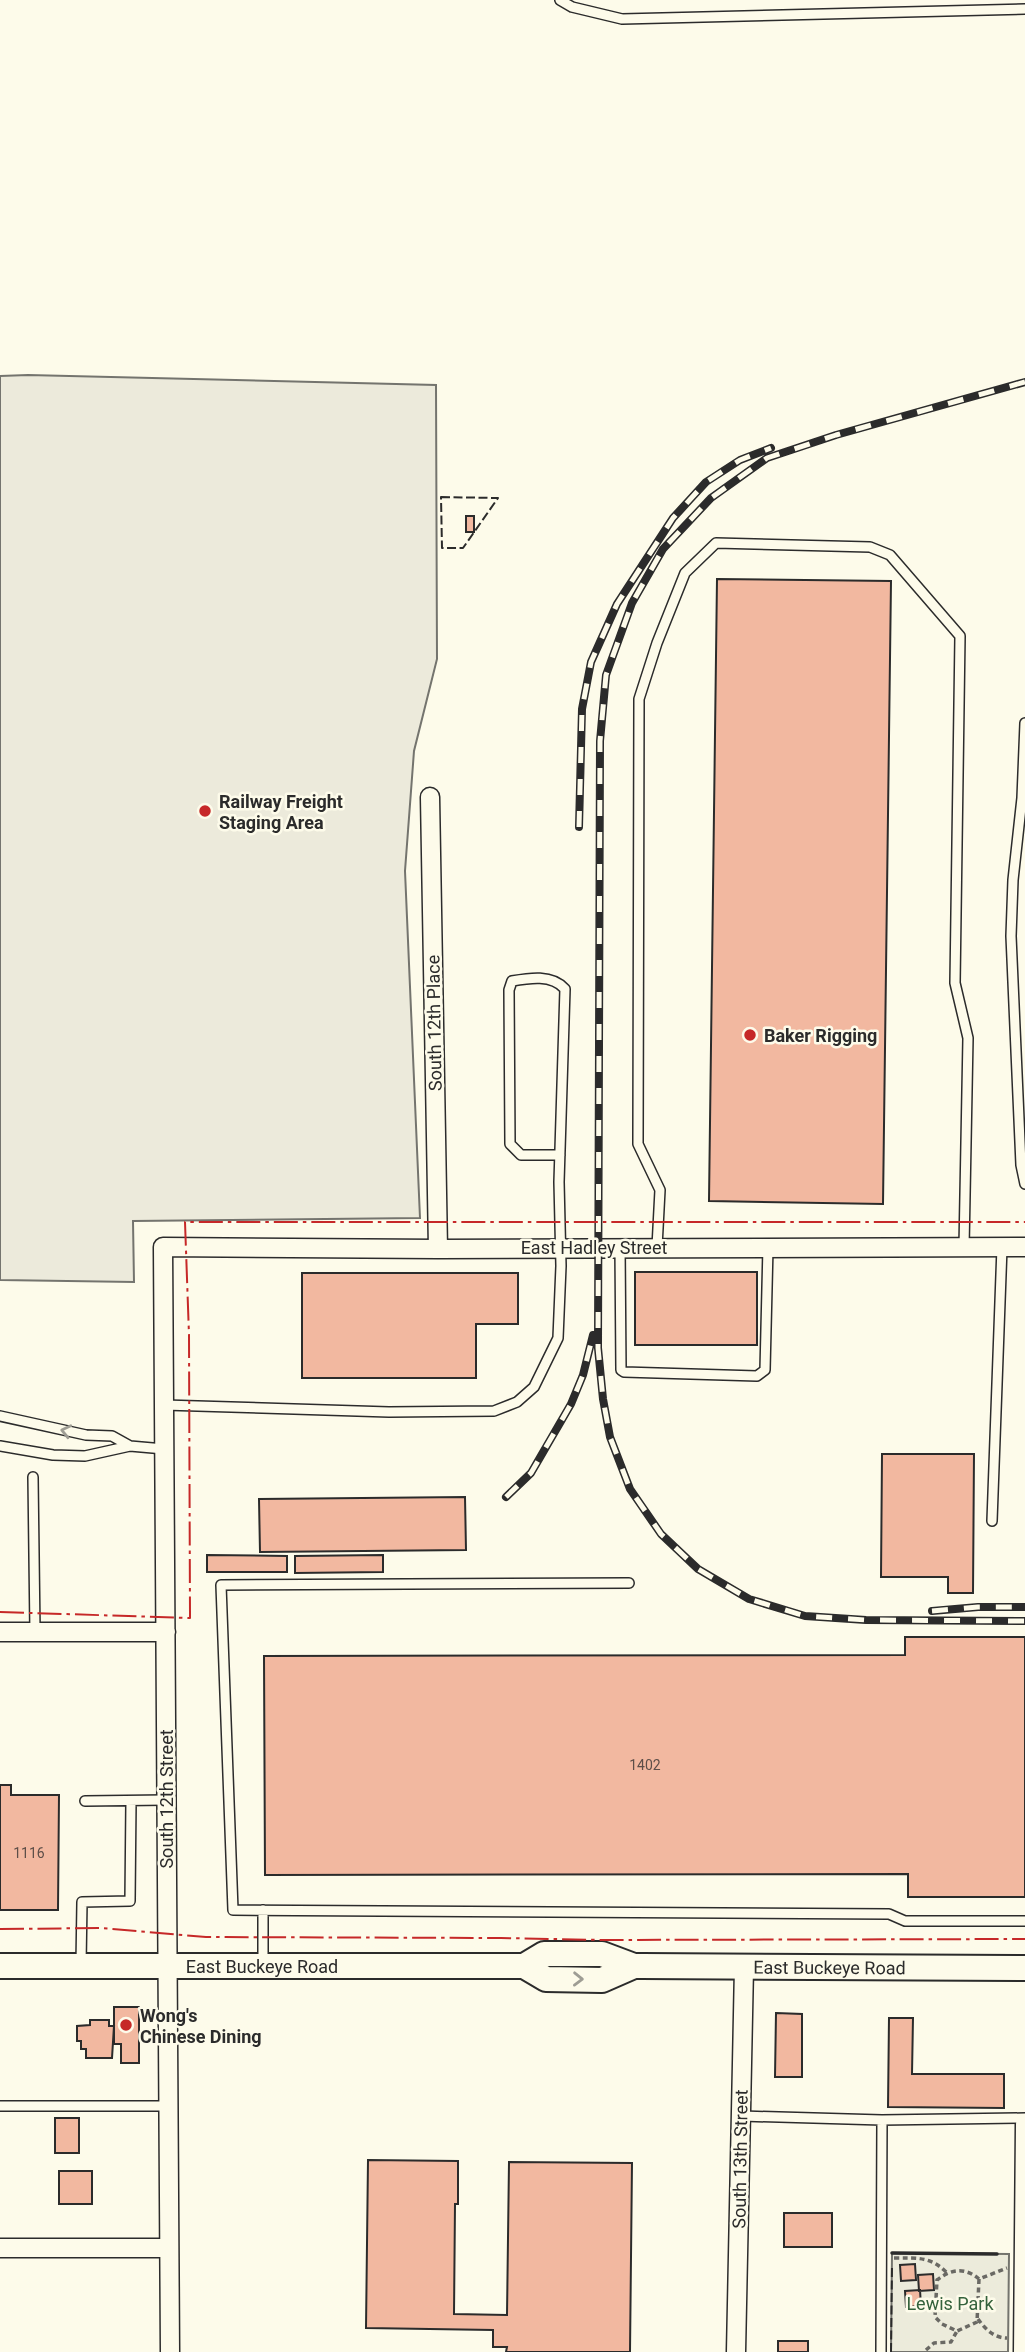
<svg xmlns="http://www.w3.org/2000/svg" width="1025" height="2352" font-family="Roboto,sans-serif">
<rect width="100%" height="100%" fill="#fdfbea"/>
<path fill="#ecebdb" stroke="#74746e" stroke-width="2" d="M 892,2253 L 1009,2254 L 1008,2352 L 891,2352 Z"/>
<path fill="#eceadb" stroke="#74746e" stroke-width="2" d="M 28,375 L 436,385 L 437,659 L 414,751 L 405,871 L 420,1218 L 133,1221 L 134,1282 L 0,1280 L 0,376 Z"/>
<path fill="#f2b8a0" stroke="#2b2b2b" stroke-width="2" d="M 466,516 L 474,516 L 474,532 L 466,532 Z
M 717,579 L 891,581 L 883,1204 L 709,1201 Z
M 635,1272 L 757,1272 L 757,1345 L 635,1345 Z
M 302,1273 L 518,1273 L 518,1324 L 476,1324 L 476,1378 L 302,1378 Z
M 882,1454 L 974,1454 L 973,1593 L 948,1593 L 948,1577 L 881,1577 Z
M 465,1497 L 466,1550 L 260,1552 L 259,1499 Z
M 207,1555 L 287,1556 L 287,1572 L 207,1572 Z
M 383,1555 L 383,1572 L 295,1573 L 295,1556 Z
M 905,1637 L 1025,1637 L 1025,1897 L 908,1897 L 908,1874 L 265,1875 L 264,1656 L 905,1655 Z
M 0,1785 L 11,1785 L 11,1795 L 59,1795 L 58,1910 L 0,1910 Z
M 114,2007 L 139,2007 L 139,2063 L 121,2063 L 121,2044 L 114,2044 Z
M 776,2013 L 802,2014 L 802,2077 L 775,2077 Z
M 889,2018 L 913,2018 L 912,2074 L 1004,2074 L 1004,2108 L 888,2107 Z
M 90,2020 L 109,2020 L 109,2026 L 114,2026 L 112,2058 L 86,2058 L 86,2049 L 81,2049 L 81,2041 L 77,2041 L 77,2026 L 90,2025 Z
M 55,2118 L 79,2118 L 79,2153 L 55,2153 Z
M 368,2160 L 458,2161 L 458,2204 L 455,2204 L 454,2314 L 507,2315 L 509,2162 L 632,2163 L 630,2352 L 506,2352 L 507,2347 L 493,2347 L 493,2330 L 366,2328 Z
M 59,2171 L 92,2171 L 92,2204 L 59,2204 Z
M 784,2213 L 832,2213 L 832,2247 L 784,2247 Z
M 915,2264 L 916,2280 L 901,2281 L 900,2265 Z
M 933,2274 L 934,2290 L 919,2291 L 918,2275 Z
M 920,2290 L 921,2306 L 906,2307 L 905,2291 Z
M 778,2341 L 808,2341 L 808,2352 L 778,2352 Z"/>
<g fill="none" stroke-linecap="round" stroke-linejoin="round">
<g stroke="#2b2b2b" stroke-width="12">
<path id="lane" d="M 560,0 L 572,7 L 622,19 L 1025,9
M 1025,723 L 1022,798 L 1013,880 L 1011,936 L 1021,1165 L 1025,1184
M 620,1247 L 621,1370 L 624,1372 L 757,1376 L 765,1370 L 768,1247
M 657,1247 L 660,1190 L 638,1144 L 639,699 L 657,643 L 685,573 L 716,543 L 870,547 L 890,555 L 960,636 L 955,983 L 968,1038 L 964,1247
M 164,1405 L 389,1412 L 494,1411 L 517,1402 L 534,1387 L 558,1338 L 561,1266 L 559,1182 L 565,989 C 552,974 529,978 512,981 L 509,990 L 510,1144 L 521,1155 L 560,1155
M 0,1416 L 86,1435 L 112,1436 L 130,1446
M 0,1446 L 53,1455 L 85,1456 L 130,1446 L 164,1449
M 33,1477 L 35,1632
M 992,1521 L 1002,1247
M 629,1583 L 221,1585 L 233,1910 L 889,1914 L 905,1921 L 1025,1921
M 85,1801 L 166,1800
M 263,1910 L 263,1965
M 81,1964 L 82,1902 L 130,1901 L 131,1801
M 0,2106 L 168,2106
M 742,2116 L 882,2120 L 1025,2118
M 881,2352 L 882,2120"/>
</g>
<g stroke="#2b2b2b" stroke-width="21">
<path id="street" d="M 430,797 L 438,1249
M 0,1632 L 166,1632
M 0,2248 L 169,2248
M 170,2352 L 163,1247 L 438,1249 L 1025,1247
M 736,2352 L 744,1967
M 1023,2352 L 1025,2124"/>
</g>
<g stroke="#2b2b2b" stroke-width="28">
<g id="secondary">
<path id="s1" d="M 0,1966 L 524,1966 L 544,1954 L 602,1954 L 634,1966 L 642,1966 L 1025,1968"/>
<path d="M 524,1966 L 546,1979 L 602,1980 L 634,1966"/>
</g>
</g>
<path stroke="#6a6964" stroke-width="3.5" stroke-dasharray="5 3.5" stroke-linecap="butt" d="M 894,2258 C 916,2258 931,2256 947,2273
M 979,2279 L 977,2322 L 957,2331 L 942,2324 L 935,2317 L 937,2280 C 951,2269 965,2267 979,2279 L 1007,2268
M 978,2319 C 985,2329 994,2338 1007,2338
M 926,2350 L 934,2343 L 951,2342 L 957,2331"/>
<use href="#lane" stroke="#fdfbea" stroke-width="9"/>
<use href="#street" stroke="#fdfbea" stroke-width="18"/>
<use href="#secondary" stroke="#fdfbea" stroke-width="24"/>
<g stroke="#2b2b2b" stroke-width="8">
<path id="rail" d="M 1025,382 L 836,435 L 767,458 L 711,498 L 663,549 L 632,603 L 606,675 L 600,741 L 598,1348 L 603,1399 L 610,1437 L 630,1489 L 661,1534 L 698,1569 L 749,1599 L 805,1616 L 866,1620 L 1025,1621
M 579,827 L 582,709 L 591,662 L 617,604 L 673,518 L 706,482 L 740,460 L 771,448
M 506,1497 L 531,1473 L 571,1404 L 583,1375 L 593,1335
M 932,1611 L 978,1607 L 1025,1607"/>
</g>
<use href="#rail" stroke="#fdfbea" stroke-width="5" stroke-dasharray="16" stroke-linecap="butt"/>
<path stroke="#2b2b2b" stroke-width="2" stroke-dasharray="9 3.5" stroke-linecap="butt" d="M 441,497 L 498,498 L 463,548 L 442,548 Z
M 891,2352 L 892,2266"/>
<path stroke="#2b2b2b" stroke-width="3.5" d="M 892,2253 L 997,2254"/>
<path stroke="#c62828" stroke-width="2" stroke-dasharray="24 5 3.5 5" stroke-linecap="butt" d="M 0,1612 L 190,1618 L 189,1335 L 185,1222 L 1025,1222
M 0,1929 L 101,1928 L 206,1937 L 501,1938 L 602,1940 L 1025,1939"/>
</g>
<defs><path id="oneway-chevron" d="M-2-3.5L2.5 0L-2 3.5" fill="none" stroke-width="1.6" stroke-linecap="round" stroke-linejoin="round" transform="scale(1.75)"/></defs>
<g stroke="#9e9d94">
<use href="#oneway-chevron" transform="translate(66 1431) rotate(-167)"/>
<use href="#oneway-chevron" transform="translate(578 1979) rotate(1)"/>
</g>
<g fill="#c62828" stroke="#fdfbea" stroke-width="2.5">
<circle cx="205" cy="811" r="7"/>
<circle cx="750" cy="1035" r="7"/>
<circle cx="126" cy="2025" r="7"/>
</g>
<g text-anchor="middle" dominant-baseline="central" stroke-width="5" stroke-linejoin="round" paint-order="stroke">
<g font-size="14" fill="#5d4e48">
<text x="645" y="1765">1402</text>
<text x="29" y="1853">1116</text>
</g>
<g font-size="18" font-weight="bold" fill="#2b2b2b" stroke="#fdfbea" text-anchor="start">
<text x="219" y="801">Railway Freight<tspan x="219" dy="21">Staging Area</tspan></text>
<text x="764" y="1035">Baker Rigging</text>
<text x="140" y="2015">Wong's<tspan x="140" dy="21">Chinese Dining</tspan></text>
</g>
<g font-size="18" fill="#2b2b2b" stroke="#fdfbea">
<text transform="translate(434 1023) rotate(-91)">South 12th Place</text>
<text x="594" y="1247">East Hadley Street</text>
<text transform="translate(166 1799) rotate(-90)">South 12th Street</text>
<text stroke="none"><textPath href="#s1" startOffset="262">East Buckeye Road</textPath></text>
<text stroke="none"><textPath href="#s1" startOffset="835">East Buckeye Road</textPath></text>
<text transform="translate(740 2159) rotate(-89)">South 13th Street</text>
</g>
<g font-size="18" fill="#34623c" stroke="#fdfbea">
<text x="950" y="2303">Lewis Park</text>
</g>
</g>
</svg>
